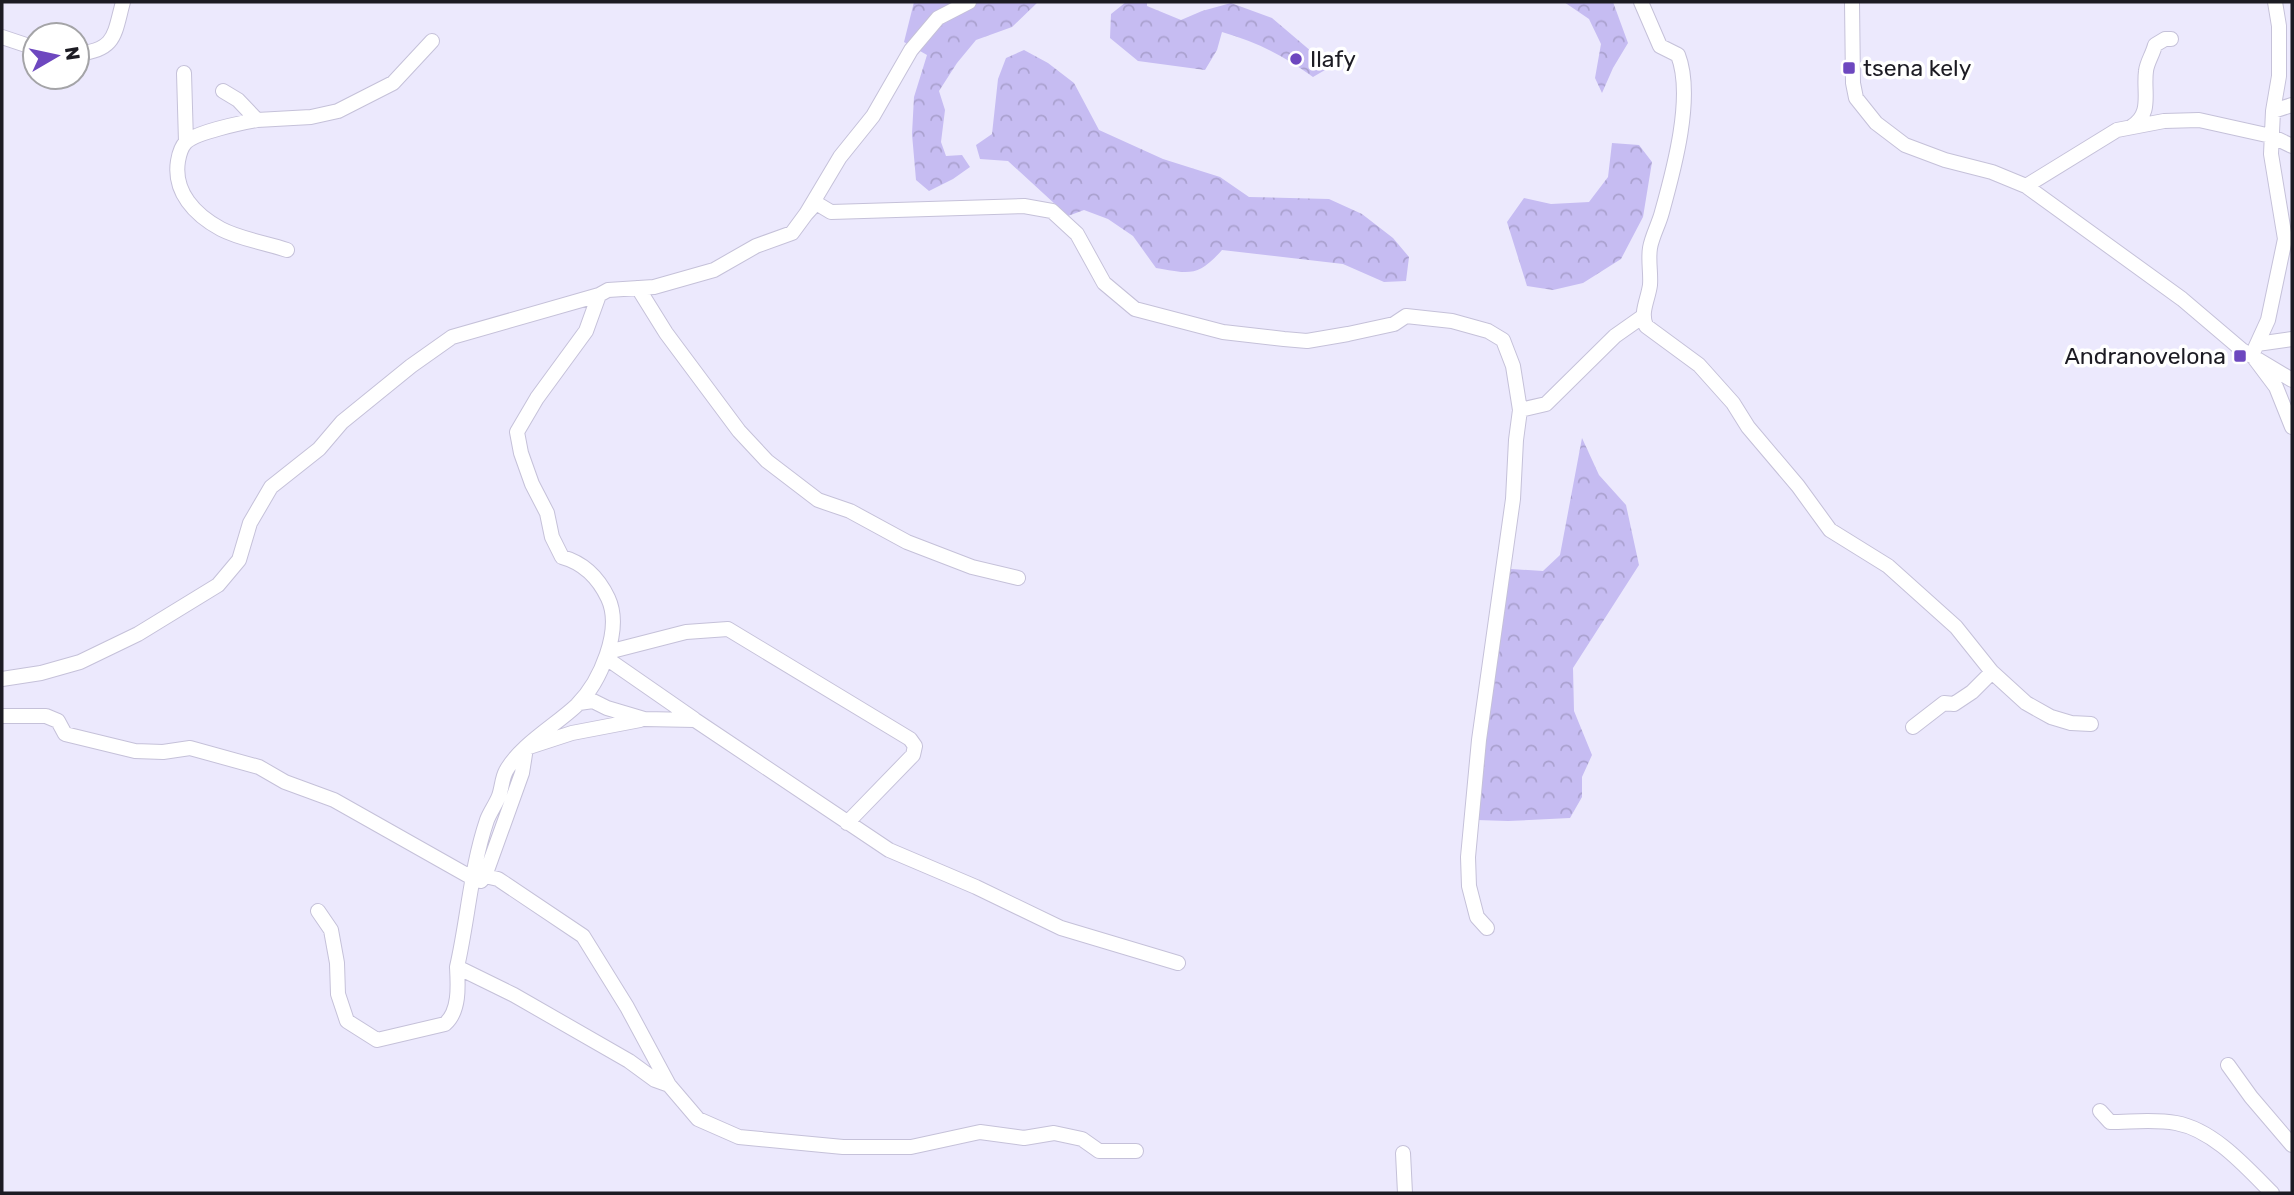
<svg xmlns="http://www.w3.org/2000/svg" width="2294" height="1195" font-family="Rubik,sans-serif">
<defs>
<pattern id="forest-crowns" width="20" height="18" patternUnits="userSpaceOnUse" patternTransform="scale(1.75)"><rect width="20" height="18" fill="#c6bcf2"/><path d="M2 6a3 3 0 1 1 6 0M12 15a3 3 0 1 1 6 0" fill="none" stroke="#aaa1cf"/></pattern>
</defs>
<rect width="100%" height="100%" fill="#ece9fd"/>
<path fill="url(#forest-crowns)" d="M 914,2 L 1038,2 L 1012,27 L 976,40 L 957,63 L 939,91 L 945,110 L 941,142 L 946,156 L 962,155 L 970,167 L 953,179 L 929,191 L 916,180 L 912,134 L 914,97 L 927,55 L 904,42 Z
M 1126,2 L 1147,2 L 1147,6 L 1181,20 L 1202,11 L 1231,3 L 1272,18 L 1312,52 L 1325,70 L 1313,77 C 1284,56 1257,42 1222,32 L 1217,50 L 1205,70 L 1138,61 L 1110,38 L 1111,14 Z
M 1564,2 L 1613,2 L 1628,43 L 1613,68 L 1602,93 L 1595,78 L 1601,44 L 1589,19 Z
M 1024,50 L 1048,63 L 1074,83 L 1099,130 L 1163,159 L 1220,177 L 1249,197 L 1329,199 L 1362,214 L 1393,238 L 1409,257 L 1406,281 L 1384,282 L 1343,264 L 1222,250 C 1198,277 1190,274 1156,268 L 1133,236 L 1108,219 L 1084,210 L 1068,216 L 1008,161 L 980,159 L 976,145 L 992,134 L 998,79 L 1006,58 Z
M 1612,143 L 1639,145 L 1652,162 L 1643,217 L 1621,259 L 1583,283 L 1553,290 L 1527,286 L 1507,222 L 1524,198 L 1551,204 L 1589,202 L 1608,177 Z
M 1582,438 L 1599,475 L 1626,505 L 1639,565 L 1573,668 L 1574,711 L 1592,755 L 1582,777 L 1582,797 L 1570,818 L 1508,821 L 1477,820 L 1494,647 L 1511,569 L 1543,571 L 1560,555 Z"/>
<g fill="none" stroke-linecap="round" stroke-linejoin="round">
<g stroke="#c5c1d9" stroke-width="16">
<path id="minor" d="M 1641,2 L 1660,46 L 1678,55 C 1694,96 1674,169 1662,212 C 1659,224 1652,236 1650,248 C 1648,260 1651,273 1650,285 C 1648,300 1640,312 1646,326 L 1699,365 L 1733,403 L 1748,427 L 1798,486 L 1830,530 L 1888,566 L 1956,627 L 1992,672 L 2026,703 L 2051,717 L 2071,723 L 2091,724
M 1852,2 L 1853,83 L 1856,98 L 1876,123 L 1905,145 L 1945,160 L 1992,172 L 2026,186 L 2182,299 L 2242,350 L 2292,380
M 2275,2 L 2279,26 L 2279,76 L 2273,111 L 2271,154 L 2285,239 L 2268,320 L 2252,355 L 2276,387 L 2292,427
M 2,37 L 35,48
M 77,54 C 116,50 114,35 123,2
M 184,73 L 186,142
M 223,91 L 238,100 L 257,120 L 311,117 L 338,111 L 393,83 L 432,41
M 2273,111 L 2292,105
M 257,120 C 241,123 197,132 186,142 C 181,147 179,155 178,161 C 173,192 195,215 221,229 C 240,239 266,243 287,250
M 2131,127 C 2153,114 2143,92 2146,71 C 2147,62 2153,54 2155,45 L 2165,39 L 2171,39
M 2026,186 L 2117,130 L 2164,121 L 2199,120 L 2271,136 L 2292,146
M 806,214 L 816,203 L 831,212 L 1024,206 L 1052,211 L 1077,234 L 1104,283 L 1135,309 L 1223,332 L 1284,339 L 1307,341 L 1348,334 L 1394,324 L 1406,316 L 1452,321 L 1488,331 L 1503,340 L 1513,366 L 1520,410 L 1516,440 L 1513,499 L 1479,740 L 1468,857 L 1469,886 L 1477,917 L 1487,928
M 638,288 L 666,333 L 739,431 L 767,461 L 818,500 L 850,511 L 907,542 L 972,567 L 1018,578
M 599,295 L 586,331 L 537,398 L 517,432 L 521,453 L 532,484 L 547,513 L 552,537 L 562,557 C 584,563 598,577 608,598 C 623,630 600,682 577,705 C 556,725 520,745 506,771 C 502,778 502,788 499,796 C 496,804 490,812 487,820 C 471,867 468,919 457,967 L 514,995 L 629,1061 L 655,1080 L 669,1085 L 698,1119 L 739,1137 L 843,1147 L 911,1147 L 980,1132 L 1024,1138 L 1054,1133 L 1082,1139 L 1099,1151 L 1136,1151
M 2257,344 L 2292,339
M 1520,410 L 1546,404 L 1615,336 L 1642,317
M 608,652 L 686,632 L 728,629 L 910,739 L 915,746 L 913,755 L 847,823
M 606,658 L 694,719
M 2,679 L 41,673 L 80,662 L 138,634 L 218,585 L 239,560 L 250,523 L 271,487 L 319,449 L 342,422 L 411,366 L 452,337 L 599,295 L 608,290 L 654,287 L 714,270 L 756,246 L 792,233 L 806,214 L 840,157 L 873,116 L 911,50 L 938,18 L 969,2
M 579,703 L 593,701 L 607,708 L 644,719 L 695,720 L 889,850 L 976,887 L 1061,928 L 1178,963
M 2,716 L 46,716 L 58,721 L 65,734 L 135,751 L 163,752 L 190,748 L 259,767 L 285,782 L 334,800 L 474,879
M 1913,727 L 1944,703 L 1954,704 L 1972,692 L 1992,672
M 485,876 L 498,879 L 583,936 L 627,1007 L 669,1085
M 481,881 L 485,876 L 522,773 L 526,748 L 572,733 L 640,720
M 318,911 L 331,930 L 337,963 L 338,994 L 347,1021 L 377,1040 L 445,1024 C 460,1011 458,985 457,967
M 2228,1065 L 2251,1097 L 2292,1145
M 2100,1111 L 2110,1122 C 2131,1122 2155,1119 2176,1123 C 2214,1130 2246,1167 2272,1193
M 1403,1153 L 1405,1193"/>
</g>
<use href="#minor" stroke="#fff" stroke-width="14"/>
</g>
<g fill="#6d47bf" stroke="#fff" stroke-width="2.5">
<circle cx="1296" cy="59" r="7"/>
<rect x="1842" y="61" width="14" height="14" rx="3.5"/>
<rect x="2233" y="349" width="14" height="14" rx="3.5"/>
</g>
<g text-anchor="middle" dominant-baseline="central" stroke-width="7" stroke-linejoin="round" paint-order="stroke">
<g font-size="23" fill="#1c1b23" stroke="#fff" text-anchor="start">
<text x="1310" y="59">Ilafy</text>
<text x="1863" y="68">tsena kely</text>
<text x="2226" y="356" text-anchor="end">Andranovelona</text>
</g>
</g>
<rect width="2294" height="1195" fill="none" stroke="#1c1b23" stroke-width="7"/>
<g transform="translate(56 56) rotate(81)"><circle r="33" fill="#ffffff" stroke="#a4a4a7" stroke-width="2"/>
<path d="M0-5L12 26L0 18L-12 26Z" fill="#6d47bf"/>
<text y="-10" font-size="19" font-weight="bold" text-anchor="middle" fill="#1c1b23">N</text>
</g>
</svg>
